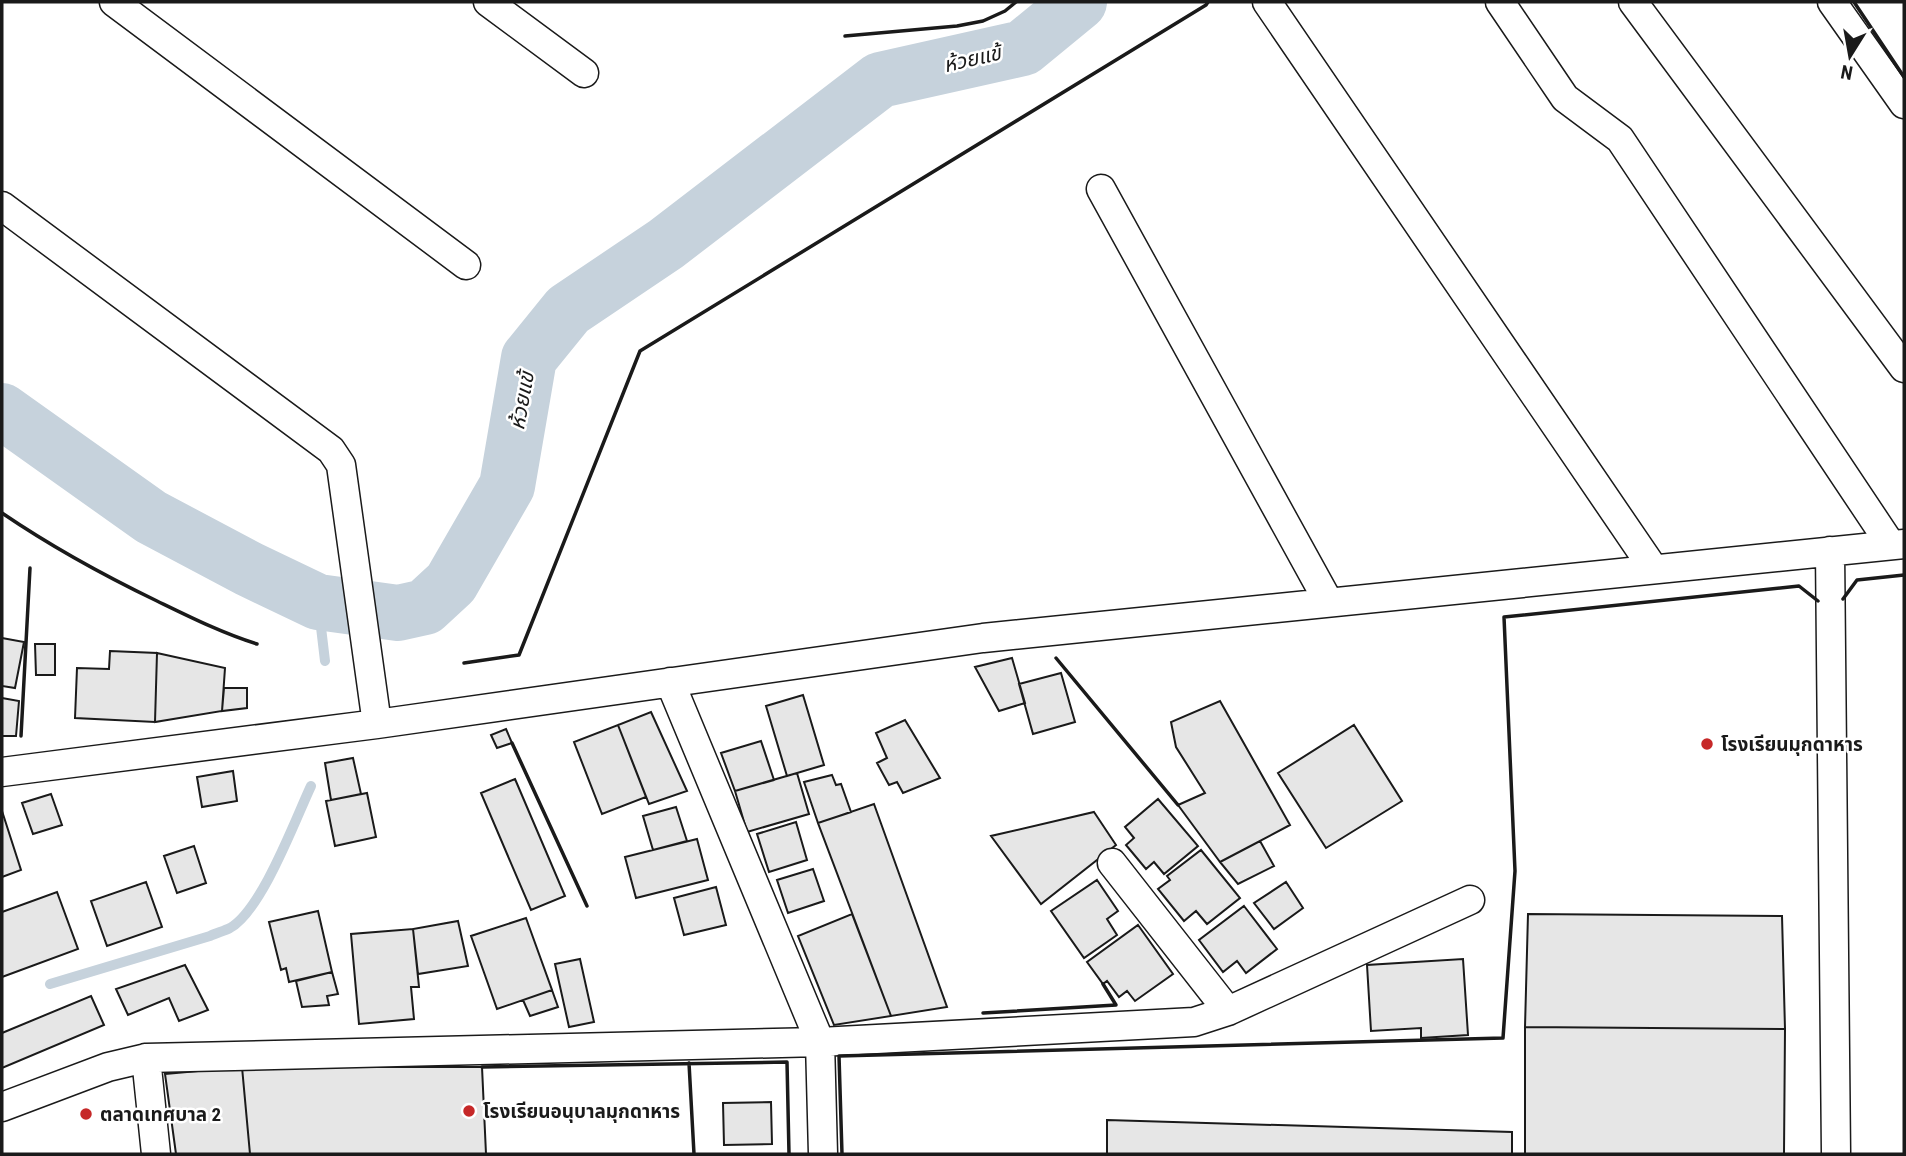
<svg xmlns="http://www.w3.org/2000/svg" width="1906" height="1156" font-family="'Roboto Condensed','Noto Sans Thai',sans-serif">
<rect width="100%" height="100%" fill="#fff"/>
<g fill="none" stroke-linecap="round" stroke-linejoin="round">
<path stroke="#c6d2dc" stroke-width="10" d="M 318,602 L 325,661
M 50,984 L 210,936 C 216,933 224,931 230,928 C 262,910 295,820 311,786"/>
<path stroke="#c6d2dc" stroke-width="56" d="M 2,411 L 151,517 L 249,569 L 318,602 L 398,613 L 425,607 L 451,583 L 507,486 L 529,358 L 568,310 L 666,244 L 880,80 L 1023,48 L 1079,2"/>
</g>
<path fill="#e6e6e6" stroke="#1a1a1a" stroke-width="2" d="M 2,638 L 24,642 L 15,688 L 2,686 Z
M 35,644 L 55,644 L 55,675 L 36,675 Z
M 110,651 L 157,653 L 155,722 L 75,718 L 77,668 L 109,669 Z
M 157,653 L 225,668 L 222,711 L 155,722 Z
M 1012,658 L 1025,703 L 999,711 L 975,667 Z
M 1061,673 L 1075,722 L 1033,734 L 1019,684 Z
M 224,688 L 247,688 L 247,708 L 222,711 Z
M 803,695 L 824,765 L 787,776 L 766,706 Z
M 2,698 L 19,701 L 16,736 L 2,736 Z
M 1220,701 L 1290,825 L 1220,862 L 1178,805 L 1205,793 L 1176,747 L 1171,722 Z
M 651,712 L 687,791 L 649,804 L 618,725 Z
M 905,720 L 940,778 L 903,793 L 897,782 L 889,785 L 877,763 L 887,758 L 876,733 Z
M 618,725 L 646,797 L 602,814 L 574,742 Z
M 1354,725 L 1402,801 L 1326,848 L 1278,773 Z
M 506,729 L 512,743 L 497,748 L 491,735 Z
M 761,741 L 774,780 L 735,791 L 721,753 Z
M 353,758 L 361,794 L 331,800 L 325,763 Z
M 233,771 L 237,801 L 202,807 L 197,777 Z
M 797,773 L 809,814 L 747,832 L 735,791 Z
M 832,775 L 836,785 L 841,784 L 851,812 L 818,823 L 804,782 Z
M 515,779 L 565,896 L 531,910 L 481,793 Z
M 367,793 L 376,837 L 335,846 L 326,801 Z
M 51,794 L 62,825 L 33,834 L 22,803 Z
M 1158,799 L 1198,846 L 1164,874 L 1154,862 L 1146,869 L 1126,845 L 1134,838 L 1125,827 Z
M 874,804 L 947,1007 L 891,1016 L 818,823 Z
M 676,807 L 687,841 L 653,850 L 643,816 Z
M 2,811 L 21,870 L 2,877 Z
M 1094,812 L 1116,845 L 1041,904 L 991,836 Z
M 796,822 L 807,860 L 769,872 L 757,834 Z
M 697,839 L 708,880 L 636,898 L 625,857 Z
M 1260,841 L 1274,866 L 1238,884 L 1220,862 Z
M 194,846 L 206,883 L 177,893 L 164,856 Z
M 1201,850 L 1240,898 L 1207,924 L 1196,911 L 1184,921 L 1158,889 L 1170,880 L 1167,876 Z
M 813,869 L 824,901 L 788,913 L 777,880 Z
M 1097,880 L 1118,911 L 1107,919 L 1117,935 L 1084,958 L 1051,911 Z
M 146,882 L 162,927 L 107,946 L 91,901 Z
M 1286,882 L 1303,908 L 1274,929 L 1254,903 Z
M 716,887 L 726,925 L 684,935 L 674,898 Z
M 57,892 L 78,949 L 2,977 L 2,912 Z
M 1244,906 L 1277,949 L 1246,973 L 1237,961 L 1223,972 L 1199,940 Z
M 318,911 L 332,972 L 289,982 L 286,968 L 281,970 L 269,922 Z
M 852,914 L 891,1016 L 834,1025 L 798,936 Z
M 1528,914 L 1782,916 L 1785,1029 L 1525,1027 Z
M 526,918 L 552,990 L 497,1009 L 471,936 Z
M 458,921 L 468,966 L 418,974 L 413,929 Z
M 1138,925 L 1173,974 L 1135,1001 L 1127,991 L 1119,997 L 1107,981 L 1103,984 L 1087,962 Z
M 413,929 L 419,987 L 411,987 L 414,1019 L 359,1024 L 351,934 Z
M 580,959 L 594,1022 L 569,1027 L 555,964 Z
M 1463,959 L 1468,1035 L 1421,1038 L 1421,1028 L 1371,1031 L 1367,965 Z
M 185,965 L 208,1010 L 179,1021 L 169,998 L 128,1015 L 116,989 Z
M 332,972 L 338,994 L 327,996 L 329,1005 L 302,1007 L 296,981 Z
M 552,990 L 558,1007 L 530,1016 L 523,1000 Z
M 91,996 L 104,1025 L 2,1068 L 2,1033 Z
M 1525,1027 L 1785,1029 L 1784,1154 L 1525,1154 Z
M 242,1067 L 250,1154 L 176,1154 L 165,1074 Z
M 242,1067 L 482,1067 L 486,1154 L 250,1154 Z
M 771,1102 L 772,1144 L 724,1145 L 723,1103 Z
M 1107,1120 L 1512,1132 L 1512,1154 L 1107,1154 Z"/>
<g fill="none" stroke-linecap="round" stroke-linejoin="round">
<g stroke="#1a1a1a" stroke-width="31">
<path id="street" d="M 114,2 L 466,265
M 488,2 L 584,73
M 1267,2 L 1653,568
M 1500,2 L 1565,98 L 1620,139 L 1891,545
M 1633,2 L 1904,368
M 1832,2 L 1904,104
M 1101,189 L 1328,601
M 2,206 L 331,450 L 341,465 L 377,724
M 1830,551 L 1836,1154
M 670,682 L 820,1042 L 823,1154
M 2,772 L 377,724 L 983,638 L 1904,544
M 1112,863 L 1228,1011
M 146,1058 L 156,1154
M 2,1107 L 108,1067 L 146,1058 L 820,1042 L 1194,1022 L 1228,1011 L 1470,900"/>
</g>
<use href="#street" stroke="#fff" stroke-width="28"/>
<path stroke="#1a1a1a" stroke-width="3.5" d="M 1854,2 L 1904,77
M 845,36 L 957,26 L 983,21 L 1005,11 L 1016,2
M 2,513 C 52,547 103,575 157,601 C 190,617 222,633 257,644
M 1843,599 L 1857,580 L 1904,575
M 1056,658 L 1178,805
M 464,663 L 519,655 L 640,351 L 1206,5 L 1208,2
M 21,736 L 30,568
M 512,743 L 587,906
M 983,1013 L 1116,1005 L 1103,984
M 689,1063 L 694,1154
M 482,1067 L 787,1062 L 789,1154
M 842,1154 L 839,1056 L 1503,1038 L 1515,871 L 1504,617 L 1799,586 L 1818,601"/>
</g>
<g fill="#c62828" stroke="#fff" stroke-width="2.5">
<circle cx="1707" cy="744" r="7"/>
<circle cx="469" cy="1111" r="7"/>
<circle cx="86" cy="1114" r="7"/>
</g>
<g text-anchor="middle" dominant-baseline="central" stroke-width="5" stroke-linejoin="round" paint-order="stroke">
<g font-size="19" font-weight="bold" fill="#1a1a1a" stroke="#fff" text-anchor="start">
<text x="1721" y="744">โรงเรียนมุกดาหาร</text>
<text x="483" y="1111">โรงเรียนอนุบาลมุกดาหาร</text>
<text x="100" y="1114">ตลาดเทศบาล 2</text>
</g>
<g font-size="21" font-style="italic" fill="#1a1a1a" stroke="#fff">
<text transform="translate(972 59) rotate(-13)">ห้วยแข้</text>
<text transform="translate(522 401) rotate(-80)">ห้วยแข้</text>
</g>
</g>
<rect width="1906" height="1156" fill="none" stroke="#1a1a1a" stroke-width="7"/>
<g transform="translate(1850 56) rotate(191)" stroke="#ffffff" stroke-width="5" paint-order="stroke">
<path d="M0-5L12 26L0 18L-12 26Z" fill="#1a1a1a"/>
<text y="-10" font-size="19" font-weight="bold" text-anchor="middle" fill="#1a1a1a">N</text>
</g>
</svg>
